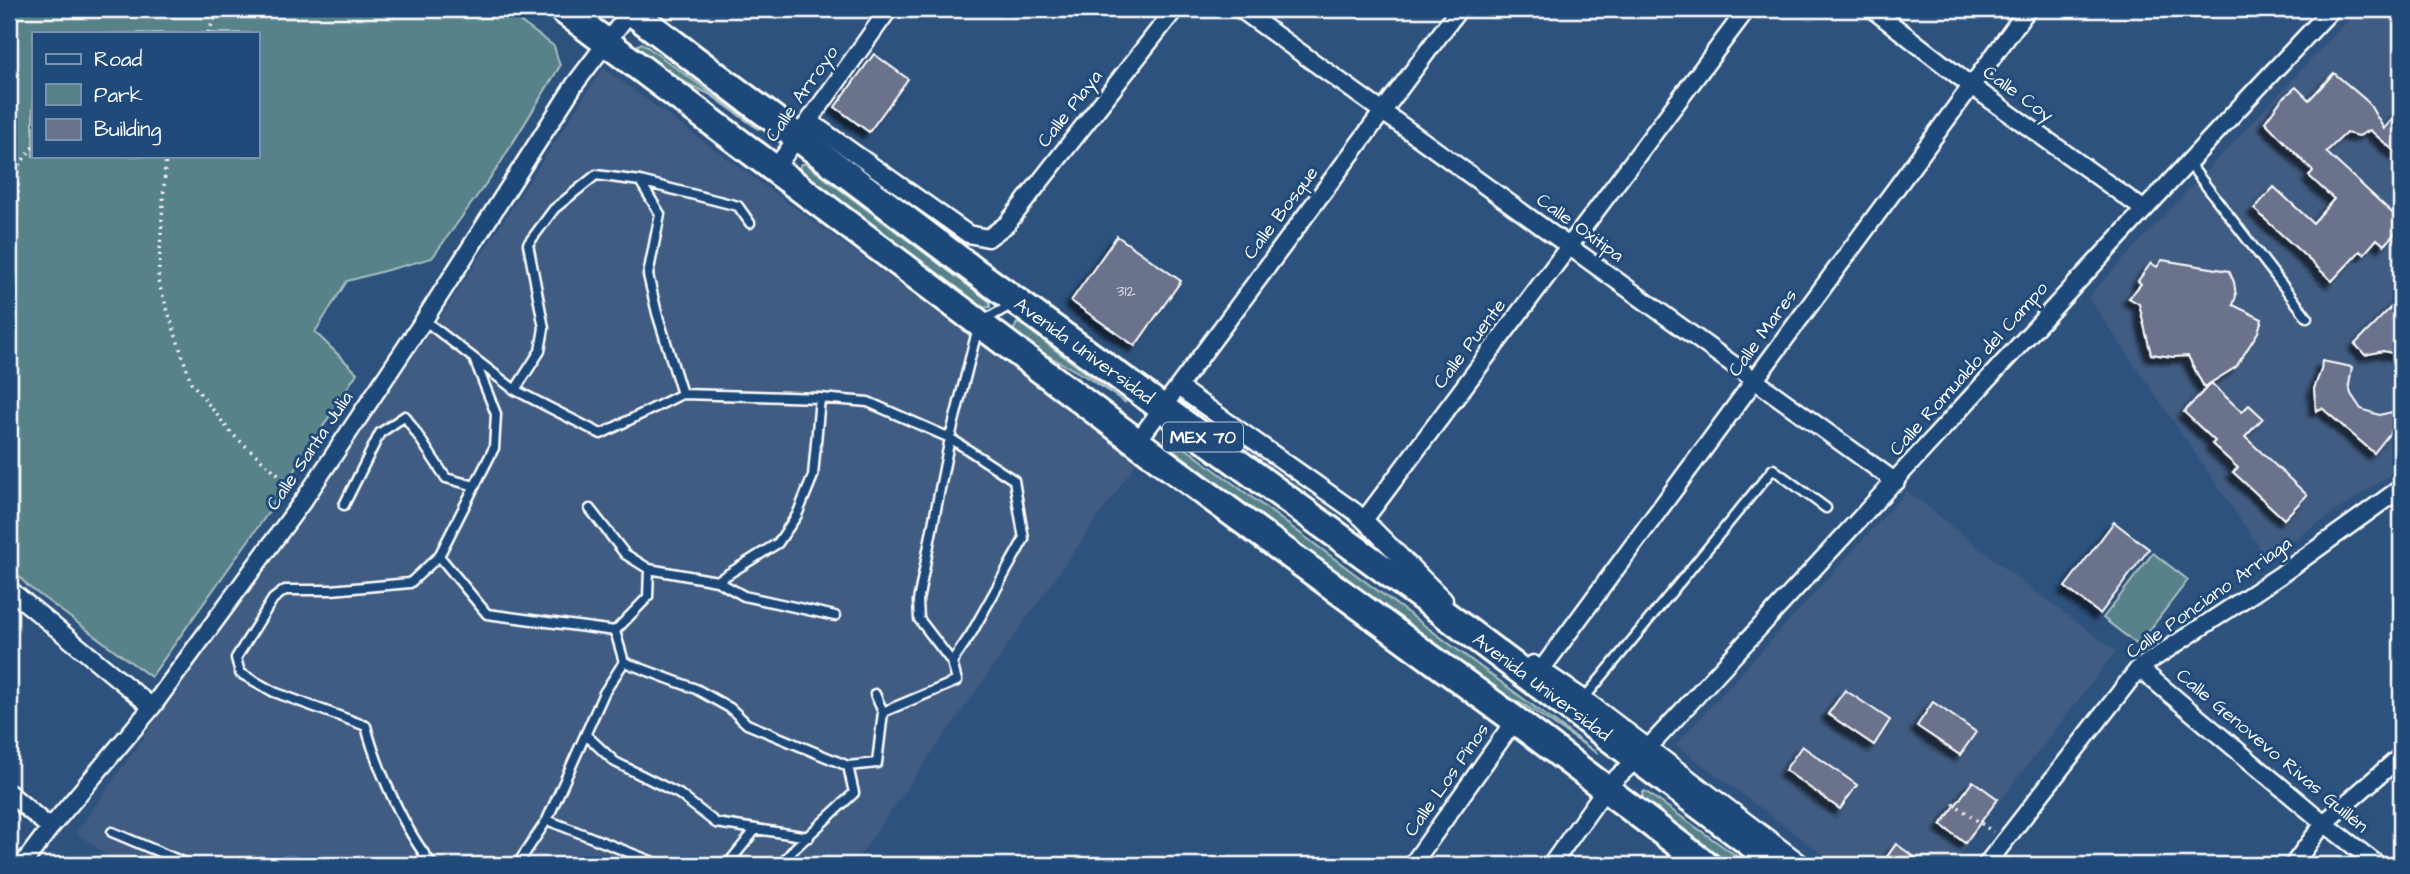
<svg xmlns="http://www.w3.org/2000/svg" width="2410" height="874" font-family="'Architects Daughter',sans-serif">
<defs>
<filter id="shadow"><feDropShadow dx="-6" dy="6" stdDeviation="2" flood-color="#0009"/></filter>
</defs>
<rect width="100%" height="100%" fill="#2e527e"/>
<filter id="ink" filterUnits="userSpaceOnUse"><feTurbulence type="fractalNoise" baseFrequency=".0143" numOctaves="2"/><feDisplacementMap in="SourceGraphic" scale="14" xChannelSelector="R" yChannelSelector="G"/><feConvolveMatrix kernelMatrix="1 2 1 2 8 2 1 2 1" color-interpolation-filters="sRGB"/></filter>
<g filter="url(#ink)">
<path fill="#405c82" d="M 2359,9 L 2401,9 L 2401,467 L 2267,558 L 2088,297 Z
M 603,68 L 1139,459 L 853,865 L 121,865 L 76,833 L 446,309 Z
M 1907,491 L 2021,581 L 2116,651 L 1982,824 L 1954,865 L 1837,865 L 1676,745 Z"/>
<path fill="#588289" stroke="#acc0c4" stroke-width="2" fill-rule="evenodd" d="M 9,9 L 503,9 L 554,46 L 560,66 L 498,167 L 432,258 L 347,281 L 315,332 L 357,373 L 268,513 L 151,677 L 29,587 L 9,566 ZM 257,33 L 257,156 L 33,156 L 33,33 Z
M 642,43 L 759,128 L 758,129 L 711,95 L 670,75 L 638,51 L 638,45 Z
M 801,164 L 806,164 L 990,302 L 990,307 L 983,308 L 801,172 L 799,168 Z
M 1017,323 L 1022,325 L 1126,403 L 1088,378 L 1033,347 L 1013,331 Z
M 1169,436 L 1598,754 L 1529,708 L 1487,685 L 1166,444 L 1165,441 L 1166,437 Z
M 2153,553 L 2188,580 L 2138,645 L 2103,618 Z
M 1645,791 L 1749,865 L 1732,865 L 1643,799 L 1642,793 Z"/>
<path fill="#6a728c" stroke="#fff" stroke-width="2" filter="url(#shadow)" d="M 874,54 L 908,79 L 869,132 L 835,107 Z
M 2334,73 L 2368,102 L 2384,129 L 2401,109 L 2401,157 L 2370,130 L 2359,136 L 2346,133 L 2326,152 L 2401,221 L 2401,227 L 2384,245 L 2377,239 L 2364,254 L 2360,251 L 2332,281 L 2254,209 L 2274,187 L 2313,223 L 2334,199 L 2309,176 L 2313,171 L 2265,122 L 2282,99 L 2296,87 L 2309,100 Z
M 1117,236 L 1181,281 L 1135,346 L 1071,301 Z
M 2162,260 L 2229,271 L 2234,282 L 2236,296 L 2233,305 L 2262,319 L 2258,332 L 2236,367 L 2204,387 L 2188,356 L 2173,357 L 2151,354 L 2139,304 L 2129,298 L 2141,284 L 2138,281 L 2151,263 L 2157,267 Z
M 2401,297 L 2401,355 L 2383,351 L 2365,355 L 2355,344 Z
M 2322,361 L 2352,367 L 2349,385 L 2351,394 L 2361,409 L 2379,415 L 2401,410 L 2401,419 L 2374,453 L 2322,408 L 2316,411 L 2314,389 L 2321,370 Z
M 2211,383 L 2242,412 L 2249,405 L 2263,418 L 2245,437 L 2307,495 L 2284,519 L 2233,472 L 2238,468 L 2212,444 L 2215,441 L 2184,412 Z
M 2114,522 L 2149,549 L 2100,614 L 2065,587 Z
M 1845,690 L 1890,720 L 1874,745 L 1828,714 Z
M 1933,702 L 1976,732 L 1960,755 L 1917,726 Z
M 1802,746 L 1857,785 L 1840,809 L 1785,770 Z
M 1973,781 L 1998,799 L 1965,843 L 1941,825 Z
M 1896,844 L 1926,865 L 1881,865 Z"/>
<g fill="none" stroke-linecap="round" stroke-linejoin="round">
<g stroke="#fff" stroke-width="13">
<path id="lane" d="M 2187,161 L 2307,317
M 640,181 L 738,206 L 750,223
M 424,320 L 515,390 L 601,434 L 682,394 L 820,398 L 868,402 L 950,438 L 1014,480 L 1024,539 L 971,634 L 952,662 L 957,681 L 883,712
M 475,361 L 496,414 L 494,448 L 439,556 L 487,614 L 615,631 L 624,662 L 604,693 L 547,820 L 517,865
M 515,390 L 540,351 L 544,328 L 528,244 L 554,209 L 596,175 L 640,181 L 660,214 L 648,275 L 657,313 L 682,394
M 344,505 L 380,433 L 405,416 L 446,478 L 475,486
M 590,509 L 625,554 L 649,569 L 717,581 L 744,596 L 835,616
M 717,581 L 778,543 L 797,515 L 813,476 L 820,398
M 615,631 L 648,597 L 649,569
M 624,662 L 696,689 L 730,708 L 747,724 L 848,766
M 952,662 L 919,619 L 918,601 L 950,438 L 979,323 L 1011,305
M 1582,701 L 1773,469 L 1826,508
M 586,735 L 615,762 L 679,794 L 716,823 L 809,837
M 547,820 L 661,865
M 112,832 L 190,865
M 433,865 C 405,832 377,768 366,726 L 274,692 L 240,673 L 236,658 L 273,599 L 285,590 L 331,590 L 410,583 L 439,556
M 727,865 L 756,829
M 781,865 L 795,848 L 854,793 L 848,766 L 877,763 L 883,712 L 875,694"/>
</g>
<g stroke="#fff" stroke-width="21">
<path id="street" d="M 1240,9 L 1896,482
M 1872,9 L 1970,85 L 2143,209
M 809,121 L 968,234 L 988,238 L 1007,224 L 1175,9
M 774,170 L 889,9
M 1178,387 L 1354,511 L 1364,520 L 1747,9
M 1137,442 L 1459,9
M 1364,520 L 1444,600
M 9,589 L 152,707
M 1533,664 L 1584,699 L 1803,865
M 2139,668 L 2324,823 L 2378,865
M 1533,681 L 2028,9
M 9,793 L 50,828
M 22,865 L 50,828 L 152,707 L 305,498 L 424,320 L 575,84 L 632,9
M 1412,865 L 1515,720
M 1551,865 L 1606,788 L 1647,749 C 1876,503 2101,253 2332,9
M 1986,865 L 2139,668 L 2279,576 L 2401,488
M 2293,865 L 2324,823 L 2401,756"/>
</g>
<g stroke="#fff" stroke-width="32">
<g id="primary">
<path d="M 562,9 L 1170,467 L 1515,720 L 1706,865"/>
<path id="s1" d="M 628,9 L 976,272 L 1430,603 L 1779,865"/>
</g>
</g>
<path stroke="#fff" stroke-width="3.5" stroke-dasharray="2 5" stroke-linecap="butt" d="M 208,33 L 219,9
M 166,156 L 158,281 L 191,382 L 232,434 L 293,487
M 9,241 L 17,214 L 19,165 L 33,147
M 1953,803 L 1993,832"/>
<use href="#lane" stroke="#1f4a7a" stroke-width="8"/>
<use href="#street" stroke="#1f4a7a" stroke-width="16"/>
<use href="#primary" stroke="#1f4a7a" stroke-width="26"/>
</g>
</g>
<g text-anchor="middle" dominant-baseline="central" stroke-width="6" stroke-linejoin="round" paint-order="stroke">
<g font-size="16" fill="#dadce2">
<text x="1126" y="291">312</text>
</g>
<rect fill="#1f4a7a" stroke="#bcc9d7" stroke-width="2" x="1163" y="422.5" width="80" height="29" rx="5"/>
<g font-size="18" font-weight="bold" fill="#fff">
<text x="1203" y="437">MEX 70</text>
</g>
<g font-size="19" fill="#fff" stroke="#1f4a7a">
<text transform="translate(802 94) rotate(-55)">Calle Arroyo</text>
<text transform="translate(2018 94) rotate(36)">Calle Coy</text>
<text transform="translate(1070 109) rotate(-52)">Calle Playa</text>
<text transform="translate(1281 213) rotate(-53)">Calle Bosque</text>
<text transform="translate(1580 228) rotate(36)">Calle Oxitipa</text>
<text transform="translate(1763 333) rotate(-54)">Calle Mares</text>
<text transform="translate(1470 344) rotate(-53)">Calle Puente</text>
<text stroke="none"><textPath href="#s1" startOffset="570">Avenida Universidad</textPath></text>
<text transform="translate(1969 369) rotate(-48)">Calle Romualdo del Campo</text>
<text transform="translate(310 451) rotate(-56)">Calle Santa Julia</text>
<text transform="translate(2209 598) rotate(-35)">Calle Ponciano Arriaga</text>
<text stroke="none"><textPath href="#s1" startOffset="1138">Avenida Universidad</textPath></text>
<text transform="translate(2272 751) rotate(40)">Calle Genovevo Rivas Guillén</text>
<text transform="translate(1447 780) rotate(-55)">Calle Los Pinos</text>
</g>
</g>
<rect width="2410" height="874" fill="none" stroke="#1f4a7a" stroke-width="35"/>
<rect x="18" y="18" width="2375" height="839" fill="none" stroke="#fff" stroke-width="2.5" filter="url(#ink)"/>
<rect x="32" y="32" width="228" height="126" fill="#1f4a7a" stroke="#7992af" stroke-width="2"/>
<rect x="46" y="54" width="35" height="10" fill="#1f4a7a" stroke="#7992af" stroke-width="2"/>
<text x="94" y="66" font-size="21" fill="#ffffff">Road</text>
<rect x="46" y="84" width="35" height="21" fill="#588289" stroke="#7992af" stroke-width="2"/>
<text x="94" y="102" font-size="21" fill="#ffffff">Park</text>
<rect x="46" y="119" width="35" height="21" fill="#6a728c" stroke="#7992af" stroke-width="2"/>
<text x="94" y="136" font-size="21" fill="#ffffff">Building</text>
</svg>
